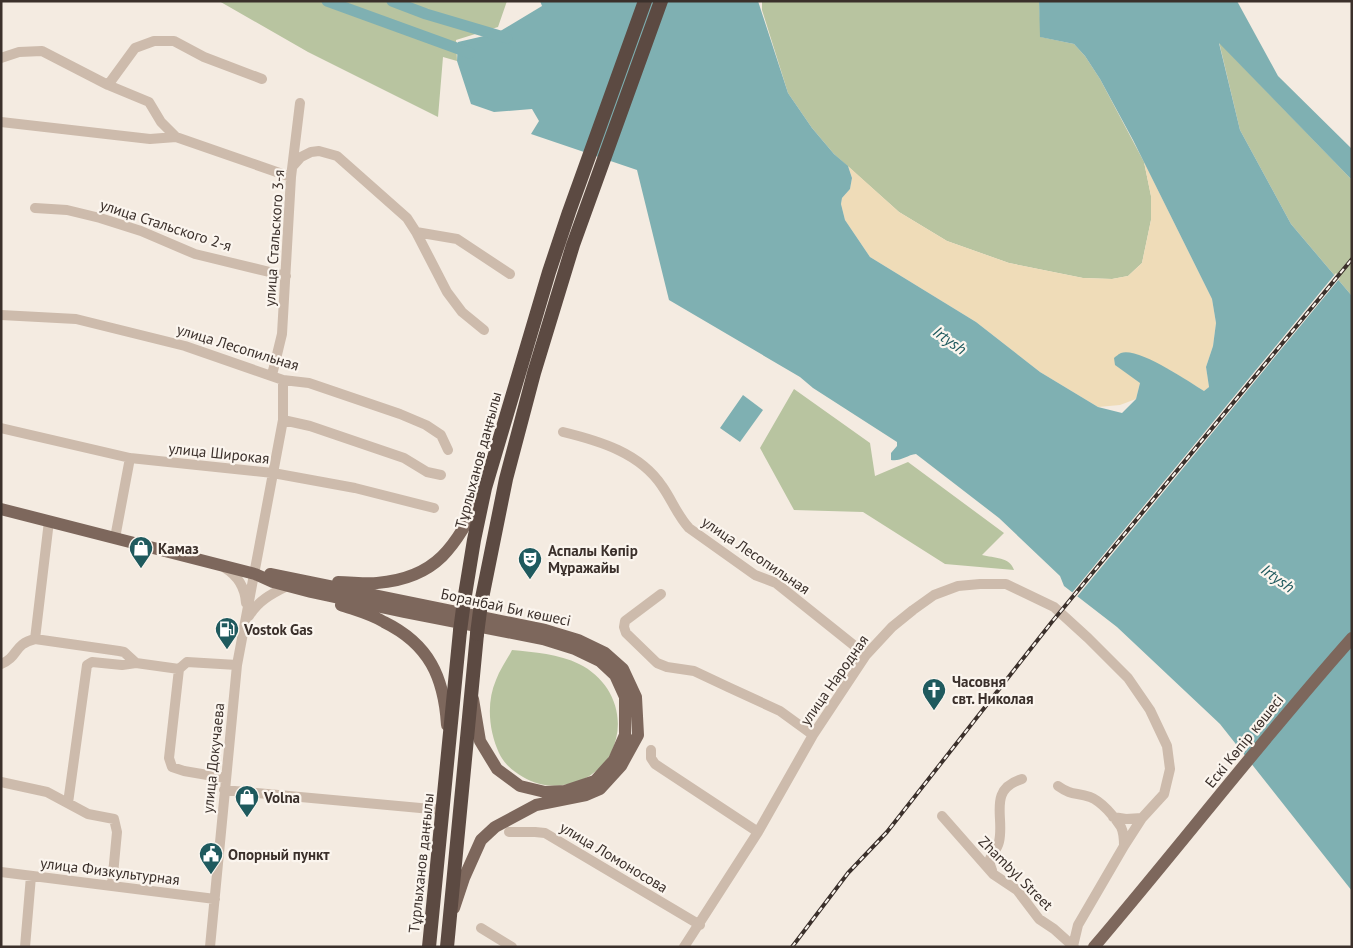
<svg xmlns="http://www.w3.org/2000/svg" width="1353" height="948" font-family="'PT Sans',sans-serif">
<rect width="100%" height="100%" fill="#f4ebe1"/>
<path fill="#b8c4a0" d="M 219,1 L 507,1 L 498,27 L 456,40 L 457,61 L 443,57 L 438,117 L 308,52 Z
M 762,1 L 1039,1 L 1041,37 L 1074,44 L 1085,56 L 1100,79 L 1144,162 L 1151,196 L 1151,220 L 1142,263 L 1128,276 L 1112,279 L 1083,278 L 1009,263 L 947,241 L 899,212 L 834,154 L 812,128 L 788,93 L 762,10 Z
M 1219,42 L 1352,180 L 1352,296 L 1291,224 L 1240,130 Z
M 794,389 L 870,443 L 875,476 L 908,462 L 1004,533 L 982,555 C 994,558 1010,557 1014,570 L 945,564 L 863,512 L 794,510 L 760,448 Z
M 512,650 C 534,652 559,654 579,664 C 612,680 628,718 611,753 C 595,784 552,795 523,777 C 513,771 504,764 499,753 C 489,731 486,703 496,680 C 500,669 507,660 512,650 Z"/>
<path fill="#efdcb8" d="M 1144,162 L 1212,299 L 1216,323 L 1213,346 L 1206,367 L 1209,387 L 1204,391 L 1168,369 L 1140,383 L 1136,399 L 1120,405 L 1098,407 L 1040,372 L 976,322 L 870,257 L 845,220 L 841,204 L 842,198 L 850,189 L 852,178 L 848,166 L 899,212 L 947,241 L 1009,263 L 1083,278 L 1112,279 L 1128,276 L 1142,263 L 1151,220 L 1151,196 Z"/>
<path fill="#7fb0b2" d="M 540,1 L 758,1 L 788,93 L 812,128 L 834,154 L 848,166 L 852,178 L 850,189 L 842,198 L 841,204 L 845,220 L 870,257 L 976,322 L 1040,372 L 1098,407 L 1122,413 L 1136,399 L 1140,383 L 1115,365 L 1114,358 C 1115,357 1120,353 1121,353 C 1138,347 1188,381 1204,391 L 1209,387 L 1206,367 L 1213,346 L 1216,323 L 1212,299 L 1133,140 L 1100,79 L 1085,56 L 1074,44 L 1040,37 L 1039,1 L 1237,1 L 1278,76 L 1352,149 L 1352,180 L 1219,43 L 1240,130 L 1291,224 L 1352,296 L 1352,891 L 1220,724 L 1117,627 L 1064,586 L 1060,576 L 999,518 L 916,454 C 907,455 900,462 891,460 L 891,453 L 897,446 L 897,442 L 813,388 L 800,377 L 669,300 L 637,170 L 531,134 L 539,121 L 532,109 L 494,112 L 471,104 L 457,61 L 458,42 L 497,33 L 542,6 Z
M 743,395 L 763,410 L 740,442 L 720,428 Z"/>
<path fill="#f4ebe1" d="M 1336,273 L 1340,278 L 1076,598 L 1071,594 Z"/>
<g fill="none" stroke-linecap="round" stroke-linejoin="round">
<path stroke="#7fb0b2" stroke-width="11" d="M 327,1 L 470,53
M 392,1 L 426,14 L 507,38"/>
<path stroke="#cdbbac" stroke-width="10" d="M 1,58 L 19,52 L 42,51 L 108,85 L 149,102 L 161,122 L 176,137
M 108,85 L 135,48 L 154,41 L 174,41 L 204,57 L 262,79
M 1,122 L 150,139 L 176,137 L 291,177
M 293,166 L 301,157 L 311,152 L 319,151 L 337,156 L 407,218 L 416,232 L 447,292 L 462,312 L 484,330
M 35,208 L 67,210 L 100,218 L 141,231 L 195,254 L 286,276
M 416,232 L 457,239 L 510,274
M 1,315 L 76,319 L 185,346 L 283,380 L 309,383 L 400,414 L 426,425 L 441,435 L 448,450
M 272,375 L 282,334 L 291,177 L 300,103
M 283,420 L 310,426 L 404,458 L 427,472 L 441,475
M 1,428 L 130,458 L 273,473 L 355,488 L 434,508
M 563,432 C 600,441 640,453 662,486 C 672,500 677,515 689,528 L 755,575 L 776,583 L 866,655
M 115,538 L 130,458
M 225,568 C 238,576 245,587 246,603
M 661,594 L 625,621 L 624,627 L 626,633 L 657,663 L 667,667 L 694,671 L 728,687 L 780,711 L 813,735
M 249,616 C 258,601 271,594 287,586
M 35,639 L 49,521
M 1,664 C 19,657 13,644 35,639 L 119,651 L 124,652 L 136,663
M 651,750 L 651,758 L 655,764 L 758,832
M 225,778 L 184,771 L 172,767 L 169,758 L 179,669 L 187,662 L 237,665
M 1,782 L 47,792 L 88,814 L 114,819 L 117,832 L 112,885
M 1058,786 C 1072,796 1076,792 1090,797 C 1101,801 1115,817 1121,827 C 1124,833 1124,840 1124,846
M 224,790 L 442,810
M 68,803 L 87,665 L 92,662 L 122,665 L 136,663 L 179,669
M 942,816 L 993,874 L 1017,890 L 1039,919 L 1054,929 L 1074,947
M 1113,817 L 1126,819 L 1142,818
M 509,832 L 535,832 L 545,833 L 700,925
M 992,870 C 985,855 996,855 999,842 C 1005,817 987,790 1022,779
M 1,872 L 215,899
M 481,928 L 512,947
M 25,947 L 31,876
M 210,947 L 237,665 L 283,420 L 283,380
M 684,947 L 758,832 L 813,735 L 866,655 L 892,627 L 913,610 L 934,595 L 958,586 L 980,584 L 1006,584 L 1054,607 L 1088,638 L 1128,678 L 1150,710 L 1167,746 L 1170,769 L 1164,794 L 1142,818 L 1124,846 L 1078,925 L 1073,946"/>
<path stroke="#7d675c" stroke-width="12" d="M 1,509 L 255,574 L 273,582 L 311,592 L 404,612 L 543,639 L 575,649 L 600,661 L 615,675 L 625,697 L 625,735 L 614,760 L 595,781 L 565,791 L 545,792 L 520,786 L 497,769 L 480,741 L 473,699
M 270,574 L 545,630 L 578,640 L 605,653 L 623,669 L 636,697 L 638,735 L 621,766 L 600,789 L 586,795 L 536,805 L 495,827 L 481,840 L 464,878 L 454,908
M 338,582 C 351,582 364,584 377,583 C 438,578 455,546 481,496
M 341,605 C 355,610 371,614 384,622 C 429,644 444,677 447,725
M 1094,947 C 1181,845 1263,738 1352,638"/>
<path stroke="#5c4a42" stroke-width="14" d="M 464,601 L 474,540 L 485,488 L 549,272 L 569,212 L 645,1
M 481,603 L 506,479 L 534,373 L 573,245 L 661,1
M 429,947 L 460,631
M 447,947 L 477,634"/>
<g stroke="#3b302b" stroke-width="4">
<path id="rail" d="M 792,947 L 848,873 L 887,832 L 1051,623 L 1352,259"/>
</g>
<use href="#rail" stroke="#fbf5ee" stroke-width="2" stroke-dasharray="5.5" stroke-linecap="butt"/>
<path stroke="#5c4a42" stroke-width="14" d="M 460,631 L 464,601
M 477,634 L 481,603"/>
</g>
<defs>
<g id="shop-pin" transform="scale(1.25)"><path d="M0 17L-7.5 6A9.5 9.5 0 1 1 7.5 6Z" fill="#1f5a5e" stroke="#fbf5ee"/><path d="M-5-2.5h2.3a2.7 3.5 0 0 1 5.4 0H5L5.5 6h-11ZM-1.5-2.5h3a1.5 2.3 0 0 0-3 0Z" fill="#fff"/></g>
<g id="theatre-pin" transform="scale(1.25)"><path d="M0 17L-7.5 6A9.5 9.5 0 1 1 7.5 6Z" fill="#1f5a5e" stroke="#fbf5ee"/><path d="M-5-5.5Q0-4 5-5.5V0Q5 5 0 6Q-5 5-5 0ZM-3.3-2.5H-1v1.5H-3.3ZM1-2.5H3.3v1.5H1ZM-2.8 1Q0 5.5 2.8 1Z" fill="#fff"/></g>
<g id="fuel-pin" transform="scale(1.25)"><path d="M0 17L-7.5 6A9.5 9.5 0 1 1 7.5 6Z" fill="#1f5a5e" stroke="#fbf5ee"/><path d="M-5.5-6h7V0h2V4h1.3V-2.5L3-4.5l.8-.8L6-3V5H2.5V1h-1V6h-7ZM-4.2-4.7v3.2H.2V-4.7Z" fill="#fff"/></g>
<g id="church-pin" transform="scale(1.25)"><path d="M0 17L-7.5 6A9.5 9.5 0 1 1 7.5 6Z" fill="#1f5a5e" stroke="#fbf5ee"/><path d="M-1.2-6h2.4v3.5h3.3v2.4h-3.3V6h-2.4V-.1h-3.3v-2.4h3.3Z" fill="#fff"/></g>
<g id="civic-pin" transform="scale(1.25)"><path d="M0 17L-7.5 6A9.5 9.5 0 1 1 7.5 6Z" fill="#1f5a5e" stroke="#fbf5ee"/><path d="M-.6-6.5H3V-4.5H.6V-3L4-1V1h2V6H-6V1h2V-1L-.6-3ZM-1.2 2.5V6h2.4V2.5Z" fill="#fff"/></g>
</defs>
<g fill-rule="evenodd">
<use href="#shop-pin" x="141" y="548"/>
<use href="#theatre-pin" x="530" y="559"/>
<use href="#fuel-pin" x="227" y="629"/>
<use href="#church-pin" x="934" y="690"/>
<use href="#shop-pin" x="247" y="797"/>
<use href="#civic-pin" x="211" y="854"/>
</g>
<g text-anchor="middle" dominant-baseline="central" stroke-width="4.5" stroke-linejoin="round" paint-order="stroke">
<g font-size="15" fill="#3b302b" stroke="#fbf5ee">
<text transform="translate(166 225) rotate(18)">улица Стальского 2-я</text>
<text transform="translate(274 238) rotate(-86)">улица Стальского 3-я</text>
<text transform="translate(238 347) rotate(17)">улица Лесопильная</text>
<text transform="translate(219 453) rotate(6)">улица Широкая</text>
<text transform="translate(478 460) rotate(-75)">Тұрлыханов даңғылы</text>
<text transform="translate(756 555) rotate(34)">улица Лесопильная</text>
<text transform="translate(506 607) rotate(12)">Боранбай Би көшесі</text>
<text transform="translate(834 680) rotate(-55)">улица Народная</text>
<text transform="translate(1244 741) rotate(-51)">Ескі Көпір көшесі</text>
<text transform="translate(213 758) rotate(-84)">улица Докучаева</text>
<text transform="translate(614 857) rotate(31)">улица Ломоносова</text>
<text transform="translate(421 863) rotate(-84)">Тұрлыханов даңғылы</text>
<text transform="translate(110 871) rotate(7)">улица Физкультурная</text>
<text transform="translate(1016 873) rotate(45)">Zhambyl Street</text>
</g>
<g font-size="15" font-weight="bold" fill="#3b302b" stroke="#fbf5ee" text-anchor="start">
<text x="158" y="548">Камаз</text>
<text x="548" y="550">Аспалы Көпір<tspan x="548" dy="17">Мұражайы</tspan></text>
<text x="244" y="629">Vostok Gas</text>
<text x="952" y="681">Часовня<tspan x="952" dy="17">свт. Николая</tspan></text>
<text x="264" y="797">Volna</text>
<text x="228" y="854">Опорный пункт</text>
</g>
<g font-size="16" font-style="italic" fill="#1f5a5e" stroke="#fbf5ee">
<text transform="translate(950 340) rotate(36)">Irtysh</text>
<text transform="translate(1278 578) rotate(36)">Irtysh</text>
</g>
</g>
<rect width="1353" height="948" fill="none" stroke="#3b302b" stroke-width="5"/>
</svg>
